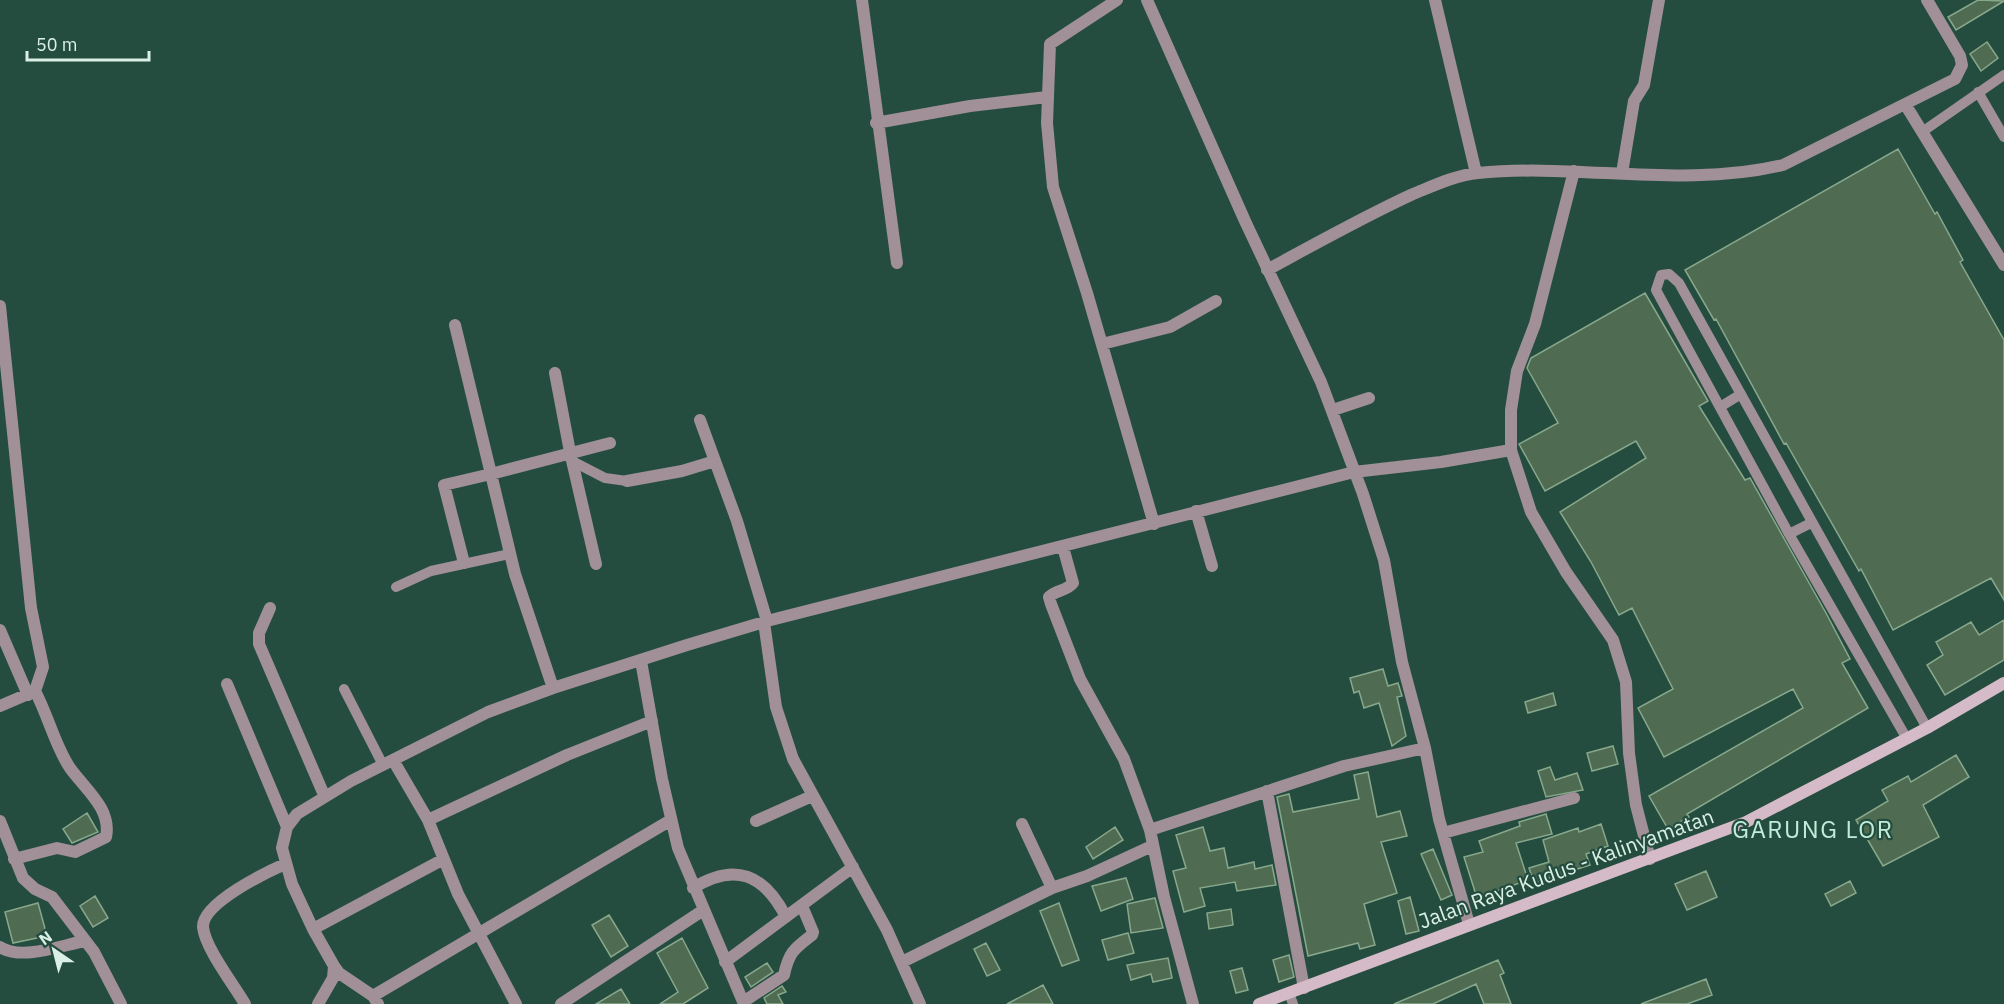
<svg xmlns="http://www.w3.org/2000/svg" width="2004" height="1004" font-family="'IBM Plex Sans',sans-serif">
<rect width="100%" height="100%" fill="#244d3f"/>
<path fill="#4f6c53" stroke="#88a88c" stroke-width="1.5" d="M 1978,0 L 2004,1 L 1956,30 L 1948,17 Z
M 1987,42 L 1998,58 L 1981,71 L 1970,54 Z
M 1898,149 L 1935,214 L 1937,212 L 1963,260 L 1960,262 L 2004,340 L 2004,600 L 1991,578 L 1893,630 L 1861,569 L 1859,571 L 1786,443 L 1784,444 L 1716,319 L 1714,320 L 1685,270 Z
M 1645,293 L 1708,401 L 1699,406 L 1745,480 L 1750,478 L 1826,613 L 1850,659 L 1842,663 L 1868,708 L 1687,814 L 1689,817 L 1668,829 L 1649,796 L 1803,708 L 1793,689 L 1664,757 L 1638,708 L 1673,689 L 1632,608 L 1619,615 L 1591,562 L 1560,512 L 1646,458 L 1636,441 L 1545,491 L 1519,444 L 1558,423 L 1527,368 L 1531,358 Z
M 2004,620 L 2004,660 L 1945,695 L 1927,665 L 1943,655 L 1936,642 L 1971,622 L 1979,635 Z
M 1383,669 L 1388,686 L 1398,683 L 1402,696 L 1397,697 L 1406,736 L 1392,746 L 1379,703 L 1364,708 L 1359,691 L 1354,693 L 1350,678 Z
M 1553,693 L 1556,705 L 1528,713 L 1525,702 Z
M 1613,746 L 1618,764 L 1592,771 L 1587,753 Z
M 1956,755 L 1969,777 L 1923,805 L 1939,837 L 1883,866 L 1856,820 L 1888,801 L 1882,790 L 1908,776 L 1911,782 Z
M 1550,767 L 1555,780 L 1577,773 L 1583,790 L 1546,797 L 1538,771 Z
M 1368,772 L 1377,817 L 1400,811 L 1407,836 L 1381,842 L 1397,893 L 1364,904 L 1375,945 L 1360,949 L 1358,943 L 1308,956 L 1277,797 L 1289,794 L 1293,812 L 1359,799 L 1354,775 Z
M 87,813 L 98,832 L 72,843 L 63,829 Z
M 1546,814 L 1552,834 L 1516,843 L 1528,880 L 1477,898 L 1464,857 L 1483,852 L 1479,841 L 1520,826 L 1519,822 Z
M 1601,824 L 1608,846 L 1586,854 L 1590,865 L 1534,883 L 1529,868 L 1549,862 L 1543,840 L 1578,828 L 1579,832 Z
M 1115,827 L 1123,840 L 1093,859 L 1086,847 Z
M 1203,827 L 1210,851 L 1224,848 L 1228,868 L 1254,862 L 1255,869 L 1272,865 L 1276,885 L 1237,891 L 1235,882 L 1200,888 L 1205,906 L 1184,912 L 1173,871 L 1186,868 L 1176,835 Z
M 1433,849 L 1452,895 L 1441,900 L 1421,854 Z
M 1706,871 L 1717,897 L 1687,910 L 1675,884 Z
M 1126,878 L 1133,899 L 1101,911 L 1092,886 Z
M 1850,881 L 1856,893 L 1831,906 L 1825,894 Z
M 95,896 L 108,918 L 93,927 L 80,906 Z
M 1410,897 L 1419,931 L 1406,934 L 1398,901 Z
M 1155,898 L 1163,928 L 1131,933 L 1127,904 Z
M 38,903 L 47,936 L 13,943 L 5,912 Z
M 1059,903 L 1079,960 L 1062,966 L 1040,911 Z
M 1231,909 L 1233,925 L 1209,929 L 1207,913 Z
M 609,915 L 628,946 L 611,957 L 592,925 Z
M 1128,933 L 1134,953 L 1108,960 L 1102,940 Z
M 682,938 L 708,988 L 683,1004 L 660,1004 L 678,992 L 657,953 Z
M 986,943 L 1000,970 L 987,976 L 974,949 Z
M 1289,955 L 1294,977 L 1279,982 L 1273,960 Z
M 1168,958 L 1172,978 L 1153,982 L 1151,974 L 1131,980 L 1127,965 Z
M 1498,960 L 1504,973 L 1500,975 L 1511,1004 L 1484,1004 L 1476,984 L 1433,1004 L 1394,1004 Z
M 767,963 L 773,972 L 751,987 L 745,977 Z
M 1242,968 L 1248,990 L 1236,993 L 1230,971 Z
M 1706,979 L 1712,995 L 1687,1004 L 1641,1004 Z
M 1043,985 L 1053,1004 L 1007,1004 Z
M 782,986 L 786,992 L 778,995 L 783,1004 L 767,1004 L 764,998 Z
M 621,989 L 630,1004 L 596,1004 Z"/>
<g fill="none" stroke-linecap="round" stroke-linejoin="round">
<path stroke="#a19098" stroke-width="10" d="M 1978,92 L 2004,137
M 1922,132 L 2004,75
M 1720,407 L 1741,394
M 572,461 L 605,478 L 627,481
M 1789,534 L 1811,523
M 396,587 L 431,571 L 510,554
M 344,689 L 383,765
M 1907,739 L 1789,534 L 1656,290 L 1661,275 L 1669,274 L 1679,283 L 1927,728
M 1289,993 L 1293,1004"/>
<path stroke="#a19098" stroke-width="12" d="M 862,0 L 897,263
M 1117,0 L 1050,44 L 1047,123 L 1053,187 L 1087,293 L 1154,524
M 1147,0 L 1245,221 L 1321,382 L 1363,494 L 1384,560 L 1402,662 L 1425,748 L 1439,819 L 1469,924
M 1435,0 L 1476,173
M 1905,104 L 2004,265
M 876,123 L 970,106 L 1047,97
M 1574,171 L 1535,324 L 1517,371 L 1511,410 L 1511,450 L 1531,512 L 1566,572 L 1613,640 L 1626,682 L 1629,753 L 1636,805 L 1650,859
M 1622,173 L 1634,101 L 1644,85 L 1659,0
M 1267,270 C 1315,244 1363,217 1413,194 C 1433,186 1456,175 1478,173 C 1579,163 1683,189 1783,165 L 1955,79 L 1962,65 L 1960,56 L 1927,0
M 0,306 L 31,608 L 43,667 L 35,691 L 0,706
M 455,325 L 491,474 L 444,485 L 464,563
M 1102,344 L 1170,327 L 1216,301
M 555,373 L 570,452 L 596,564
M 1333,410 L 1369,398
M 700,420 L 737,521 L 767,621
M 627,481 L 682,471 L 715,461
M 1196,511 L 1212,566
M 1063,547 L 1073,583 C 1067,591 1056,590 1049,597 L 1051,604 L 1080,679 L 1124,759 L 1150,830
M 270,608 L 259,633 L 259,644 L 324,795
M 764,622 L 776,707 L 793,759 L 887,930 L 920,1004
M 0,630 L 28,695
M 641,661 L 662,779 L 678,848 L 744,1004
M 227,684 L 287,827
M 553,688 L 515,574 L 491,474 L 610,443
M 393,760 L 428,820 L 458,894 L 516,1004
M 1267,791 L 1304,988
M 428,820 L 567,755 L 652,721
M 0,821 L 23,878 L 35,889 L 52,897 L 94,952 L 121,1004
M 756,821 L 812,796
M 1022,824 L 1052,888
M 1443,833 L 1574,798
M 14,859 L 57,848 L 75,852 L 106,837 C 112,809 85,789 70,768 C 55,746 48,715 35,691
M 693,888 C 735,862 764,874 786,917
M 313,929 L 442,860
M 0,947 C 22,961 62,945 85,941
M 725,962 L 853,867
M 902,962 L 1052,888 L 1087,876 L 1152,846
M 373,996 L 671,820
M 743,1002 L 784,975 C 789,952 794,949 812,935 L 813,932 L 802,906
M 245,1004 C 234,985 205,948 203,927 C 202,903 267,872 285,864
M 318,1004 L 333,978 L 334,966
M 378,1004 L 373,996 L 339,973 L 334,966 L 313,929 L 292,884 L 282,848 L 287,827 L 297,814 L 351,781 L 488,712 L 553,688 L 687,645 L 767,621 L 1354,472 L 1441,462 L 1511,450
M 561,1004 L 702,911
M 1193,1004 L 1164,897 L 1150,830 L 1344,766 L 1425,748"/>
<path stroke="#d5bac7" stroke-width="12" d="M 1259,1004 L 1746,822 L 1927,728 L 2004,683"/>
</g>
<g text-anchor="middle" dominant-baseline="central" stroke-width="4.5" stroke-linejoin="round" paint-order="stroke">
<g font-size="21" fill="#daf0e6" stroke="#244d3f">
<text transform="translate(1566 868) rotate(-20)">Jalan Raya Kudus - Kalinyamatan</text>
</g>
<g font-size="24" letter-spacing="1.5" fill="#c0eddb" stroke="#244d3f">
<text x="1813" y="829">GARUNG LOR</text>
</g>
</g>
<g transform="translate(54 950) rotate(325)" stroke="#244d3f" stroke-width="4.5" paint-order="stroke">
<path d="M0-4.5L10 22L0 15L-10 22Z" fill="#daf0e6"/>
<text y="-9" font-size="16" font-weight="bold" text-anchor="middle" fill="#daf0e6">N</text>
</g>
<path d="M27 51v9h122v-9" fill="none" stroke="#daf0e6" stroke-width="3"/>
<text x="36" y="51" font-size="18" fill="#daf0e6" stroke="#244d3f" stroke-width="4.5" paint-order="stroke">50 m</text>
</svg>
